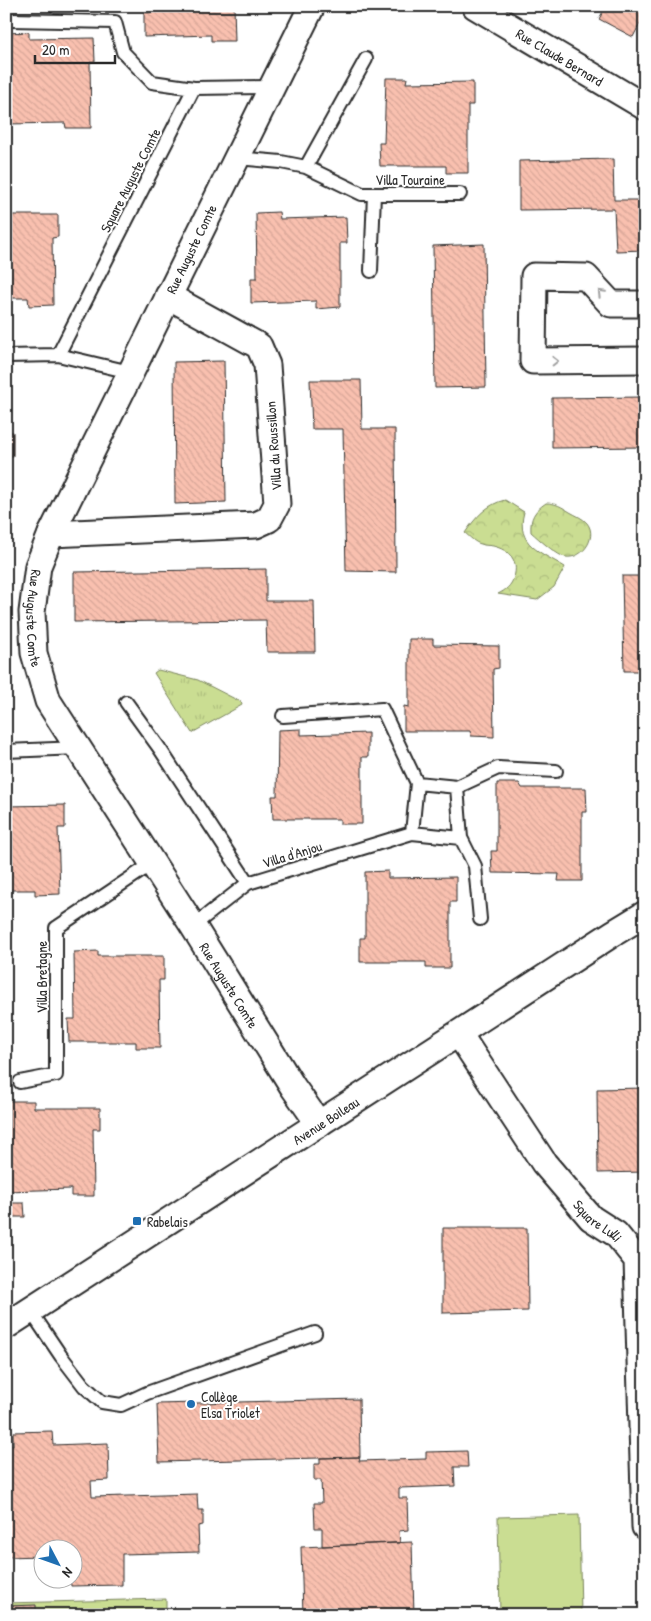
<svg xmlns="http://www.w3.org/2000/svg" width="651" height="1621" font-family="'Patrick Hand',sans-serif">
<defs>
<pattern id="grass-tufts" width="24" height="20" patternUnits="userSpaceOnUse" patternTransform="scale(1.25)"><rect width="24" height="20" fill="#cadd92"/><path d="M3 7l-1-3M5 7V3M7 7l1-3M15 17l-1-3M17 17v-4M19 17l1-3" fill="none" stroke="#aebe7e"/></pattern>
<pattern id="forest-crowns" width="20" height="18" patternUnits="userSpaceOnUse" patternTransform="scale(1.25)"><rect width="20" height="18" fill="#cadd92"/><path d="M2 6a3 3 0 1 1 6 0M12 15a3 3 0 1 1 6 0" fill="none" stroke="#aebe7e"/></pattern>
<pattern id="building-back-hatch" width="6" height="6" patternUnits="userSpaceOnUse" patternTransform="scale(1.25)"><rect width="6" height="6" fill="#f9c0af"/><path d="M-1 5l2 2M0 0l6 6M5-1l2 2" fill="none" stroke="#d6a597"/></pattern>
</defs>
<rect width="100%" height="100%" fill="#fff"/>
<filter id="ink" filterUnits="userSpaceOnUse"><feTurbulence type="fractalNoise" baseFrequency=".02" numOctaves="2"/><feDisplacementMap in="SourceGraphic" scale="10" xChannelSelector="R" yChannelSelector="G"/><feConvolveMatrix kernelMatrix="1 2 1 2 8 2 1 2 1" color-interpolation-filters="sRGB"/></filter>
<g filter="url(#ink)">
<path fill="url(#grass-tufts)" stroke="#7a845e" d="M 158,670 L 198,680 L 241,702 L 242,705 L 192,733 L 154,673 Z"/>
<path fill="url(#forest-crowns)" stroke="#7a845e" d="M 505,500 L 524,512 C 515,545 541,552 565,567 L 554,587 L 537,600 L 498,594 C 506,590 511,586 514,577 C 519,561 510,550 493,546 C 489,545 485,546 481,544 C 475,543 470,537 465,533 C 475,518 487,504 505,500 Z
M 546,503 C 556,503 562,507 570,512 C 575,515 583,518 587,523 C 599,538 580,563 562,556 C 552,551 540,540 531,532 C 530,518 534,511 546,503 Z"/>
<path fill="#cadd92" stroke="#7a845e" d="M 579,1515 L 581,1615 L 500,1615 L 498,1517 Z
M 166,1599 L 166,1615 L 6,1615 L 6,1603 Z"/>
<path fill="url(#building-back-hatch)" stroke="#2b2b2b" d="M 151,6 L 234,6 L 235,41 L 211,41 L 211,35 L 144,37 L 144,13 L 152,12 Z
M 606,6 L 645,6 L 645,14 L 633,37 L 599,19 Z
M 29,32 L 29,39 L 94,38 L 95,61 L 90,62 L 91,128 L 66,128 L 65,123 L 6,124 L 6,33 Z
M 386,78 L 407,78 L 406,83 L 473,82 L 473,105 L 468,105 L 468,173 L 446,173 L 446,166 L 380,166 L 379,143 L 384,143 Z
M 613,159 L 614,200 L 645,200 L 645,250 L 616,251 L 614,209 L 519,210 L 519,161 Z
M 279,212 L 280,219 L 346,217 L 347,243 L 340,243 L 340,307 L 316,309 L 316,301 L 251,303 L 251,278 L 257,278 L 256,213 Z
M 6,215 L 58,215 L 58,237 L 52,238 L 53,305 L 29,306 L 28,298 L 6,298 Z
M 484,244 L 486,387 L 435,388 L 433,246 Z
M 224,361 L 226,502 L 175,504 L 174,362 Z
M 310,380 L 361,380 L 362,429 L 395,429 L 396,572 L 346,571 L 343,429 L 312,429 Z
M 645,397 L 645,447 L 552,448 L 552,398 Z
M 6,432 L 13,432 L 13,456 L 7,456 L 8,524 L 6,524 Z
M 266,569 L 266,601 L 314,601 L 315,652 L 267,652 L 266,620 L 74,622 L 74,572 Z
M 622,576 L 645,576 L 645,671 L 624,671 Z
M 409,639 L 433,639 L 433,645 L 499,646 L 499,668 L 493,669 L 494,737 L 471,736 L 470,731 L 404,731 L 404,706 L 409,707 Z
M 301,729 L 301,735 L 368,733 L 368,757 L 362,757 L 362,824 L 340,824 L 340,819 L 273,819 L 272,796 L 277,796 L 278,730 Z
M 497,783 L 519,783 L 522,788 L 586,788 L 587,812 L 582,812 L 582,881 L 558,881 L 559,874 L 492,873 L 491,851 L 497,851 Z
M 65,805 L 65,828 L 58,828 L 60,894 L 35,895 L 35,890 L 6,890 L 6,806 Z
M 388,871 L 388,878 L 456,877 L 456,902 L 450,902 L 450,968 L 426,968 L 426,962 L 360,962 L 360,938 L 365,938 L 365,872 Z
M 98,951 L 98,956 L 164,956 L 164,980 L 159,980 L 160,1048 L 136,1048 L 136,1042 L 69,1042 L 68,1019 L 75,1019 L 74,952 Z
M 645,1088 L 645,1172 L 598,1173 L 597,1089 Z
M 9,1101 L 34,1101 L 34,1108 L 100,1108 L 100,1129 L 93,1129 L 94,1196 L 71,1196 L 71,1189 L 6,1191 L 6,1169 L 10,1168 Z
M 6,1203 L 24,1203 L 25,1217 L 6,1217 Z
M 443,1228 L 527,1228 L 528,1311 L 443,1313 Z
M 359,1399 L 360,1457 L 159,1462 L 157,1404 Z
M 52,1431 L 53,1445 L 108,1443 L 109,1480 L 91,1481 L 92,1497 L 197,1494 L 198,1510 L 203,1510 L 203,1525 L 198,1526 L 199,1552 L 122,1554 L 122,1585 L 71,1586 L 70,1578 L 72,1578 L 72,1548 L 42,1548 L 42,1556 L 6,1557 L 6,1499 L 9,1499 L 9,1483 L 6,1483 L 6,1445 L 13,1445 L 13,1432 Z
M 467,1451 L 468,1467 L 454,1467 L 455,1486 L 399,1488 L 399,1498 L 407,1498 L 408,1530 L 399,1531 L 400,1543 L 322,1546 L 322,1528 L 315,1528 L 314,1503 L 322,1503 L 321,1480 L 314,1480 L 314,1464 L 320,1464 L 320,1458 L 360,1457 L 359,1461 L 426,1459 L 426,1452 Z
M 412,1542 L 414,1615 L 303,1615 L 301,1547 Z
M 36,1605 L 36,1615 L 6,1615 L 6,1606 Z"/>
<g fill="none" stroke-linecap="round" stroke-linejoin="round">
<g stroke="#2b2b2b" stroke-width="16">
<path id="service" d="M 10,20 L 115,22 L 123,52 L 152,82 L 194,88
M 237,158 L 281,162 L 306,167 L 362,194 L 460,194
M 306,167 L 366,59
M 371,271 L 374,194
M 6,356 L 58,355
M 130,372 L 58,355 L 194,88 L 271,87
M 126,702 L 160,749 L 248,883
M 283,716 L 382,709 L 417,783 L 412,833
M 6,751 L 79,748
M 417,783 L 457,787 L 498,768 L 556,771
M 457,787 L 461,838
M 193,926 L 248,883 L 412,833 L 461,838 L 475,866 L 480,919
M 20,1082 L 56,1075 L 56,928 L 153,863
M 30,1310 L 61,1356 L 84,1386 L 102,1402 L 121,1405 L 147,1393 L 315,1333"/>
</g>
<g stroke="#2b2b2b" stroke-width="29">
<g id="minor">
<path id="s1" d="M 312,6 L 51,534 L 38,566 L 32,612 L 34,653 L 48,701 L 193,926 L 293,1087 L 319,1124"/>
<path id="s2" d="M 475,6 L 645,107"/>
<path d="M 645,304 L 611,304 L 586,277 L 534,276 L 533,361 L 645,360"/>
<path d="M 51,534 L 256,525 L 269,519 L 277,504 L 267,365 L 259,346 L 168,296"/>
<path id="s3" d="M 459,1034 L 544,1163 L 591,1218 L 616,1234 L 637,1260 L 645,1527"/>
<path id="s4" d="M 6,1326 C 208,1195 411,1066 612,934 L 645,914"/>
</g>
</g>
<use href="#service" stroke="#fff" stroke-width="12"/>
<use href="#minor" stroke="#fff" stroke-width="25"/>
</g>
<defs><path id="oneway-chevron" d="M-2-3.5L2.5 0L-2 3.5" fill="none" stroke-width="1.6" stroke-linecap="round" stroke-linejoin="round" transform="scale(1.25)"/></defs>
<g stroke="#a0a0a0">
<use href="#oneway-chevron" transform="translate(601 293) rotate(-134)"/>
<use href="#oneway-chevron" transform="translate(555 361) rotate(-1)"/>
</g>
</g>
<g fill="#1f6fb2" stroke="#fff" stroke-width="2">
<rect x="132" y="1216" width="10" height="10" rx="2.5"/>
<circle cx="191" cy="1404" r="5"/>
</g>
<g text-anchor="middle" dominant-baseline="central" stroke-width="4" stroke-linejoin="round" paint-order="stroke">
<g font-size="14" fill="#2b2b2b" stroke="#fff">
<text stroke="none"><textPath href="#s2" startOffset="99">Rue Claude Bernard</textPath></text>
<text x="410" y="179">Villa Touraine</text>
<text transform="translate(130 180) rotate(-63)">Square Auguste Comte</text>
<text transform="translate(191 249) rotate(-64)">Rue Auguste Comte</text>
<text transform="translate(273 446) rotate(-94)">Villa du Roussillon</text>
<text stroke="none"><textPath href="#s1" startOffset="676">Rue Auguste Comte</textPath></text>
<text transform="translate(292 854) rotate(-17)">Villa d'Anjou</text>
<text transform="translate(41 977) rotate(-90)">Villa Bretagne</text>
<text stroke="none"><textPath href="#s1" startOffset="1098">Rue Auguste Comte</textPath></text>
<text stroke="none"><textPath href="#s4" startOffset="380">Avenue Boileau</textPath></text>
<text stroke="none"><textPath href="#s3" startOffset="234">Square Lulli</textPath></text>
</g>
<g font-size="14" fill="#2b2b2b" stroke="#fff" text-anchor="start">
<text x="147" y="1221">Rabelais</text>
<text x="201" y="1396">Collège<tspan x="201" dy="16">Elsa Triolet</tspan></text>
</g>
</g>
<rect width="651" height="1621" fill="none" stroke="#fff" stroke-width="25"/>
<rect x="12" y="12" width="626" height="1596" fill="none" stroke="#2b2b2b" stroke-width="2" filter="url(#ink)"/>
<g transform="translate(58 1564) rotate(131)"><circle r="24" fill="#ffffff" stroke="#aaaaaa"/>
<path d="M0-4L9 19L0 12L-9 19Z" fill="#1f6fb2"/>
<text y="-8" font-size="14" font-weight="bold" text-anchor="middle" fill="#2b2b2b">N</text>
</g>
<path d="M35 55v8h80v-8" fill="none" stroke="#2b2b2b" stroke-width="2.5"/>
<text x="42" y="55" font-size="15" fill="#2b2b2b" stroke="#ffffff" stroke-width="4" paint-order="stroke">20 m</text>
</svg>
